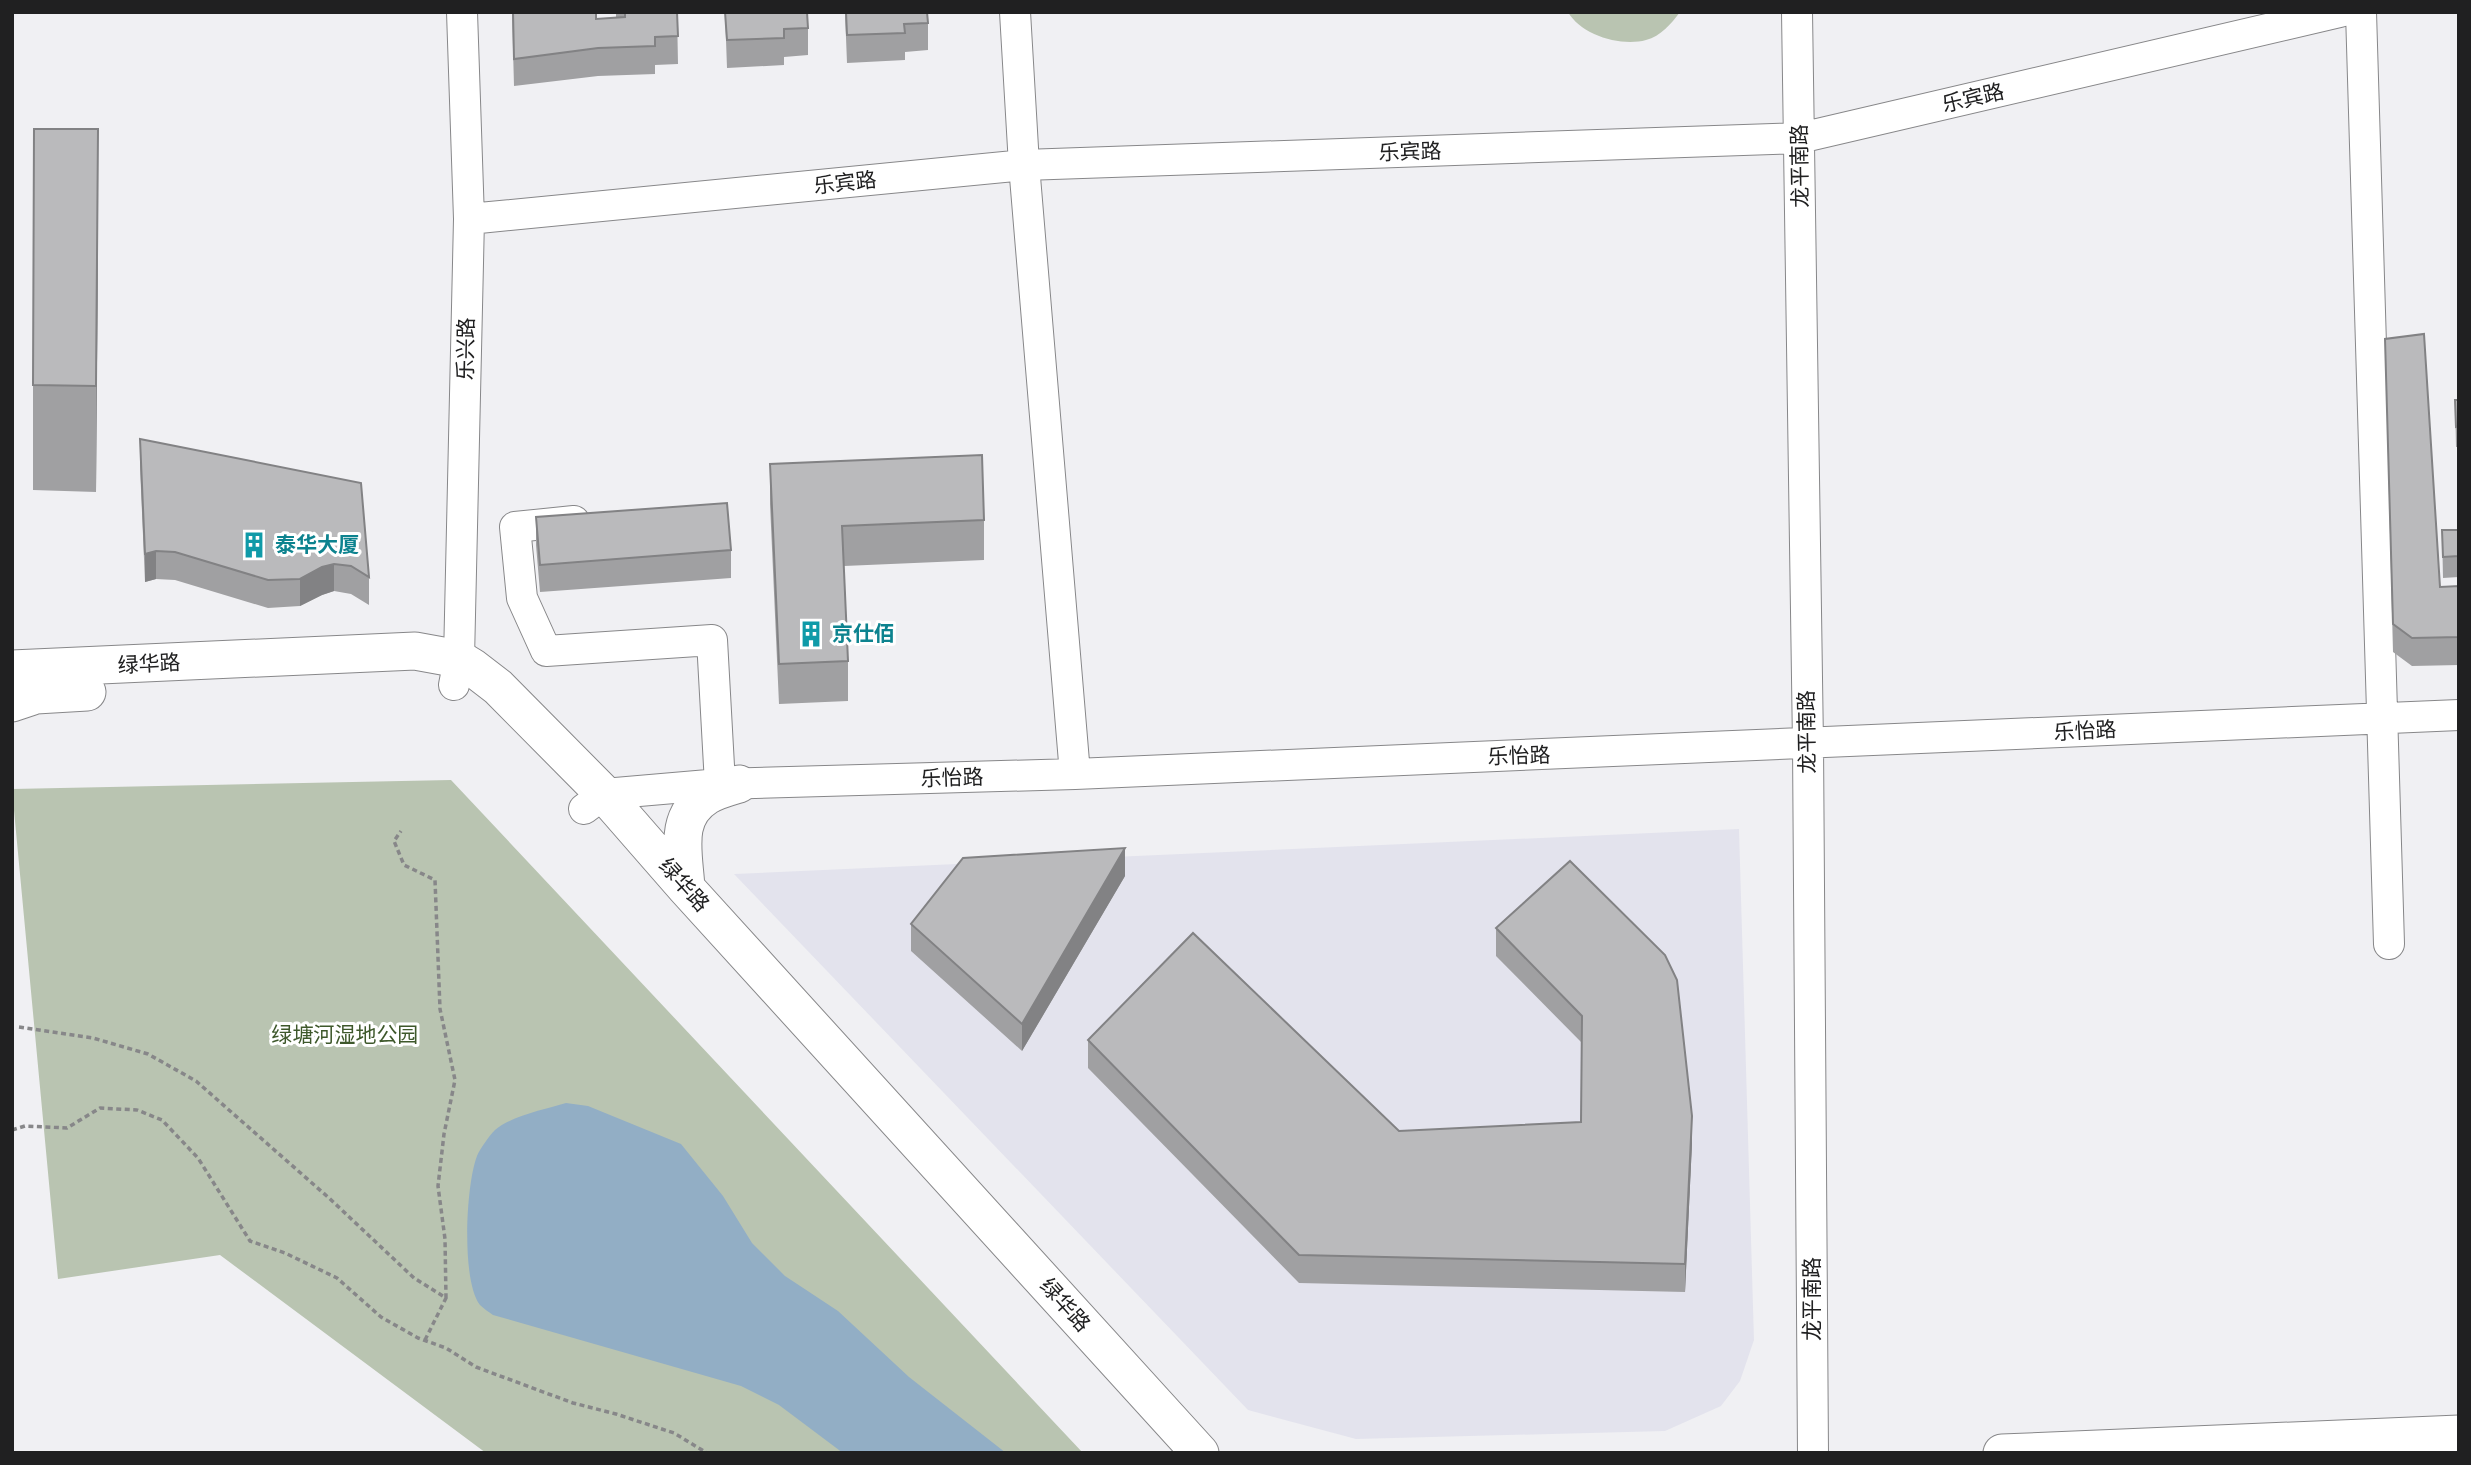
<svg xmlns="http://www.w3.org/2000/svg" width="2471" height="1465" font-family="'Nunito Sans','Noto Sans SC',sans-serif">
<rect width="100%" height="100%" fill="#f0f0f3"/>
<path fill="#e3e3ed" d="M 1739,829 L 1754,1340 L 1740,1381 L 1721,1406 L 1665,1431 L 1356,1439 L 1248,1410 L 734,874 Z"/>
<path fill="#b9c4b1" d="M 1568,12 L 1680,12 C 1671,24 1661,36 1646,40 C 1621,47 1581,35 1568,12 Z
M 451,780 L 1083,1453 L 486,1453 L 220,1255 L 58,1279 L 12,789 Z"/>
<path fill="#92aec5" d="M 566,1103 L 588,1106 L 681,1144 L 723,1196 L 752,1243 L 785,1276 L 838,1311 L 909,1377 L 1006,1453 L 843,1453 L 779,1405 L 741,1386 L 493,1315 C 489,1312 484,1309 480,1305 C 461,1281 466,1184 477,1156 C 480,1149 489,1136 495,1130 C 511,1116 546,1109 566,1103 Z"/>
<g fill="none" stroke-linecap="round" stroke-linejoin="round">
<g stroke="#878789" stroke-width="32">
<path id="minor" d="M 1015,12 L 1024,165 L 1075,774
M 1797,12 L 1808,744 L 1813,1453
M 2361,12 L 2389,944
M 469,219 L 1024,165 L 1800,138 L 2340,12
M 574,521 L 515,527 L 522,598 L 546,651 L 712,640 L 720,784
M 454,685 L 459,659 L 469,219 L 462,12
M 584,809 L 604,794 L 720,784 L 1075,774 L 2459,715"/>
</g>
<g stroke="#878789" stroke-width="39">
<path id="major" d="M 12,669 L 415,651 L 459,659 L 472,667 L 498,687 L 604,794 L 686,888 L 1200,1453
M 12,703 L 36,695 L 87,692
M 686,888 C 684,853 673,817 707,796 C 717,790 729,787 739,784
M 2002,1453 L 2459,1434"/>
</g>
<path stroke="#878789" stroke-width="3.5" stroke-dasharray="5 3.5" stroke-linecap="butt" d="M 19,1027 L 93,1038 L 148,1054 L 196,1081 L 329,1198 L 414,1278 L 446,1298 L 445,1239 L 438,1186 L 444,1134 L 455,1080 L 440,1009 L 435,880 L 404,865 L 394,841 L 401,831
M 12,1130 L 25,1126 L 67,1128 L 100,1108 L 137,1110 L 162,1120 L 198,1158 L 250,1241 L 285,1253 L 337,1278 L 381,1317 L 418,1338 L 446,1348 L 476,1367 L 573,1403 L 616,1414 L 674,1433 L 707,1453
M 425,1340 L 446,1298"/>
<use href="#minor" stroke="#fff" stroke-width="30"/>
<use href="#major" stroke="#fff" stroke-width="37"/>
</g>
<path fill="#a0a0a2" d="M 512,12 L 596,12 L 596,19 L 616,18 L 616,12 L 677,12 L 678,64 L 655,65 L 655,74 L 598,76 L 514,86 Z
M 725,12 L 808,28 L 808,55 L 784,57 L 784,65 L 727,68 Z
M 845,12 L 928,23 L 928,50 L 905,52 L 905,60 L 847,63 Z
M 98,234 L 96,492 L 33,490 L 33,385 Z
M 2385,339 L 2440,587 L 2459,586 L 2459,665 L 2412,666 L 2393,652 Z
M 2455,400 L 2459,400 L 2459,447 L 2456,447 Z
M 140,439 L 369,577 L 369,605 L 351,594 L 334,591 L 322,595 L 300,606 L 268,608 L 175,580 L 156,579 L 145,582 L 140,466 Z
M 770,464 L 984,520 L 984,560 L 844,566 L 848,661 L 848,701 L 779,704 L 770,504 Z
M 536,517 L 731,550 L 731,578 L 540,592 L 536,545 Z
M 2442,530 L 2459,530 L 2459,577 L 2443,578 Z
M 1570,861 L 1692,1143 L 1685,1292 L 1299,1283 L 1088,1068 L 1088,1040 L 1399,1131 L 1581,1122 L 1582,1043 L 1496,956 L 1496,928 Z
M 1125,876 L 1022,1051 L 911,951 L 911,924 Z"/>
<path fill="#828284" d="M 98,129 L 98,234 L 96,492 L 96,386 Z
M 156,551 L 156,579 L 145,582 L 145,554 Z
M 334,564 L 334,591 L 322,595 L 300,606 L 300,579 L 322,567 Z
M 1125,848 L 1125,876 L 1022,1051 L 1022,1024 Z
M 1692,1116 L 1692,1143 L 1685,1292 L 1685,1264 Z"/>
<path fill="#bababc" stroke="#828284" stroke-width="2" d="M 513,12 L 596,12 L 596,19 L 625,17 L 625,12 L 677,12 L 678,36 L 655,37 L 655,46 L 598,48 L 514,59 Z
M 725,12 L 807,12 L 808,28 L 784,29 L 784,38 L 727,40 Z
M 846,12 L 927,12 L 928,23 L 904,24 L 905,33 L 847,35 Z
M 34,129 L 98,129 L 96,386 L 33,385 Z
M 2424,334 L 2440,587 L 2459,586 L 2459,637 L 2412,638 L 2393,624 L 2385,339 Z
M 2455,400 L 2459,400 L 2459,426 L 2456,427 Z
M 140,439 L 361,483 L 369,577 L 351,566 L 334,564 L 322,567 L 300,579 L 268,580 L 175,552 L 156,551 L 145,554 Z
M 982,455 L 984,520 L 842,526 L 848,661 L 779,664 L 770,464 Z
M 727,503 L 731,550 L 540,565 L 536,517 Z
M 2442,530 L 2459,530 L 2459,556 L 2443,557 Z
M 1125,848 L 1022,1024 L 911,924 L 963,858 Z
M 1570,861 L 1665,955 L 1677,980 L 1692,1116 L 1685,1264 L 1299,1255 L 1088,1040 L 1193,933 L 1399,1131 L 1581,1122 L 1582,1016 L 1496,928 Z"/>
<defs>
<g id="building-bare" transform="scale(2.1)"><path d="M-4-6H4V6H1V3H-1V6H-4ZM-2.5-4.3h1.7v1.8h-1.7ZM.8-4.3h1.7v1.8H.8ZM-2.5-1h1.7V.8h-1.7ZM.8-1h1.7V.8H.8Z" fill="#0f9aa8" stroke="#fff" stroke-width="2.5" paint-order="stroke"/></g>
</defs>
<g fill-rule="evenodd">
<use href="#building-bare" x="254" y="545"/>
<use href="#building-bare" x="811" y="634"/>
</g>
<g text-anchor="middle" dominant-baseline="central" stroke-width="6" stroke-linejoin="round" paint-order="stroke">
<g font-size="21" fill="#202021" stroke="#fff">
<text transform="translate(1973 98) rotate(-13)">乐宾路</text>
<text transform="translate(1410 152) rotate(-2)">乐宾路</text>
<text transform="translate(1800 166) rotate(-91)">龙平南路</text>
<text transform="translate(845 183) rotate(-6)">乐宾路</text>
<text transform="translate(466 349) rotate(-89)">乐兴路</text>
<text transform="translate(149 664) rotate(-3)">绿华路</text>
<text transform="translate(2085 731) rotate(-3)">乐怡路</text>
<text transform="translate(1807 732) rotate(-91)">龙平南路</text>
<text transform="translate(1519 756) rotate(-2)">乐怡路</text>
<text transform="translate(952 778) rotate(-2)">乐怡路</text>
<text transform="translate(684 885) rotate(48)">绿华路</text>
<text transform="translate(1812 1299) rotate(-90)">龙平南路</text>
<text transform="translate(1065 1305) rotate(48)">绿华路</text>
</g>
<g font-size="21" font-weight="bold" fill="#0d838f" stroke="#fff" text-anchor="start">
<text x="275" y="545">泰华大厦</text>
<text x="832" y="634">京仕佰</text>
</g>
<g font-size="21" fill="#3e582b" stroke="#fff">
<text x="345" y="1035">绿塘河湿地公园</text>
</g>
</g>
<rect width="2471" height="1465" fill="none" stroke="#202021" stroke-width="28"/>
</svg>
